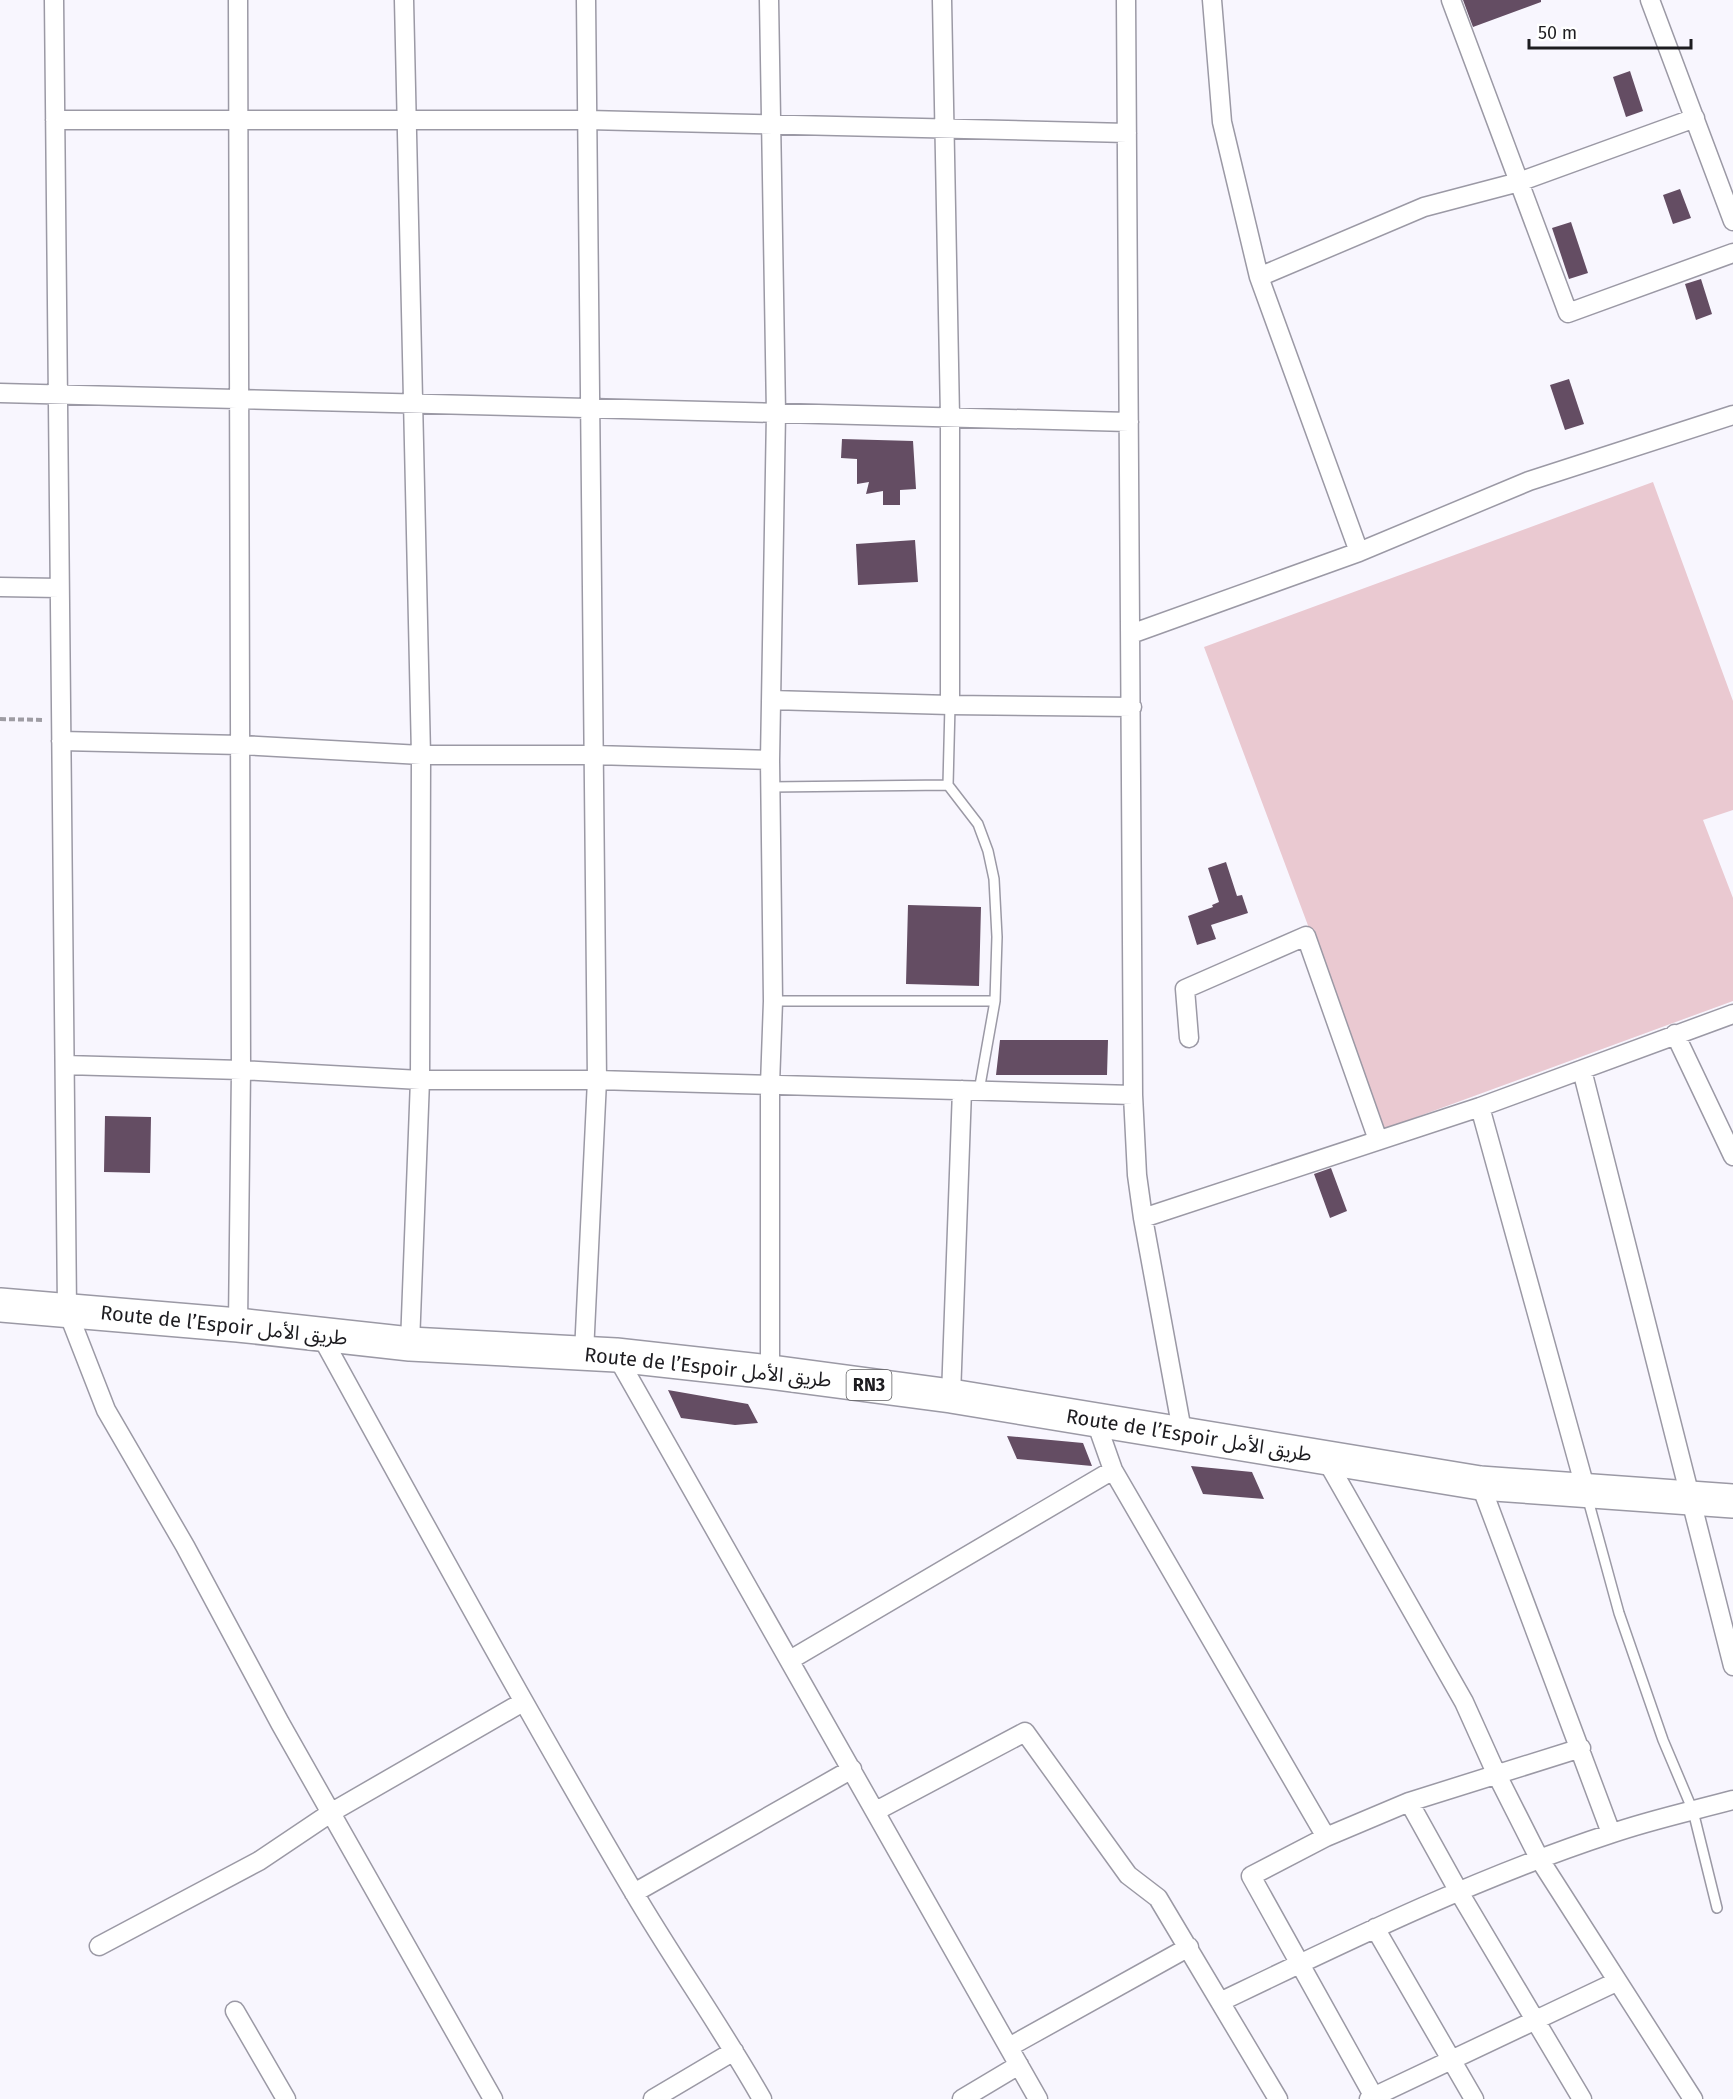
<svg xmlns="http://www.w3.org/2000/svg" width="1733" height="2099" font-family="'Fira Sans','Noto Sans Arabic',sans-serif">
<rect width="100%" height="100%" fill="#f8f6fe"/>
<path fill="#eac9d1" d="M 1653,482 L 1733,701 L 1733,810 L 1703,820 L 1733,898 L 1733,1001 L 1384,1129 L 1204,647 Z"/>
<path fill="#644d63" d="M 1463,0 L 1541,0 L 1541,2 L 1473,27 Z
M 1630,71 L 1643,111 L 1626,117 L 1613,77 Z
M 1680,189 L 1691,218 L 1673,224 L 1663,195 Z
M 1571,222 L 1588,273 L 1569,279 L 1552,228 Z
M 1701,279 L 1712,314 L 1696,320 L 1685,284 Z
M 1569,379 L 1584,424 L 1565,430 L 1550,385 Z
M 842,439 L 913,441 L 916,489 L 900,490 L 900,505 L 883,505 L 883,491 L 866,494 L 869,482 L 857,484 L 857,459 L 841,458 Z
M 915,540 L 918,582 L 858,585 L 856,544 Z
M 1226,862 L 1237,896 L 1242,895 L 1248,913 L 1211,925 L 1216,939 L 1197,945 L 1188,916 L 1213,907 L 1212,905 L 1219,902 L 1208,868 Z
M 908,905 L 981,907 L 979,986 L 906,984 Z
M 1000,1040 L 1108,1040 L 1107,1075 L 996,1075 Z
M 105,1116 L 151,1117 L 150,1173 L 104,1172 Z
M 1331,1168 L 1347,1211 L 1330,1218 L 1314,1174 Z
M 668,1390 L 748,1404 L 758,1423 L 735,1425 L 681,1418 Z
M 1007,1436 L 1083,1443 L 1092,1466 L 1017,1459 Z
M 1191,1466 L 1252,1472 L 1264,1499 L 1203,1494 Z"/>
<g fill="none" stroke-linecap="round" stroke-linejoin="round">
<g stroke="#9b99a5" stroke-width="12">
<path id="lane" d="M 950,705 L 948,785 L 978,824 L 988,851 L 994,879 L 997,937 L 995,1001 L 979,1091
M 770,787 L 948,785
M 773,1001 L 995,1001
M 1587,1496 L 1619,1613 L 1663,1740 L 1693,1811 L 1717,1908"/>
</g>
<g stroke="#9b99a5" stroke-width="21">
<path id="street" d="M 54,0 L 67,1310 L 106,1410 L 185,1546 L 280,1723 L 493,2099
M 238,0 L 241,1070 L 238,1325
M 404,0 L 421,755 L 420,1080 L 410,1344
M 769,0 L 776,413 L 770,760 L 773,1001 L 770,1085 L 770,1372
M 942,0 L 950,417 L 950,705
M 1126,0 L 1133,1095 L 1137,1175 L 1143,1218 L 1183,1436
M 1212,0 L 1222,122 L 1259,277 L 1359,552
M 1451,0 L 1568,313 L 1733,253
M 1650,0 L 1733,221
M 55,120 L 588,120 L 1127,133
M 1259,277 L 1424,207 L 1519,182 L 1695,118
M 0,393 L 1129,422
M 0,587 L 59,588
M 1131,634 L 1359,552 L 1529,481 L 1733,415
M 771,700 L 950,705 L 1132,707
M 61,741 L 241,745 L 421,755 L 594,755 L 770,760
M 1675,1034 L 1733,1156
M 1189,1038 L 1185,989 L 1306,936 L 1378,1140
M 65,1065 L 241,1070 L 420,1080 L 597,1080 L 1133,1095
M 1582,1070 L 1733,1666
M 1480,1107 L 1586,1491
M 1143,1218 L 1480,1107 L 1733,1014
M 320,1334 C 423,1521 525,1708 633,1891 C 674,1961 722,2028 762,2099
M 584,1353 L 597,1080 L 586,0
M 616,1355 L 1038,2099
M 951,1396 L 962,1090
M 1095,1419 L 1113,1470 L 1326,1837
M 1324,1456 L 1464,1702 L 1496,1773 L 1540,1860 L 1693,2099
M 1480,1483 L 1611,1833
M 790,1660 L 1113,1470
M 1409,1802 L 1459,1892 L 1582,2099
M 876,1811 L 1025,1732 L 1128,1875 L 1158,1898 L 1278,2099
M 634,1893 L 852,1769
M 1375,1928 L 1474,2099
M 99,1946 L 259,1861 L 332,1812 L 523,1702
M 1222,2001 C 1349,1940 1476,1878 1610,1834 C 1650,1820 1692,1811 1733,1800
M 235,2011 L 286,2099
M 1009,2047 L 1189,1947
M 1374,2097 L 1251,1876 L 1326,1837 L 1409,1802 L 1581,1748
M 653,2099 L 734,2051
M 962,2099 L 1019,2065
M 1369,2099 L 1616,1982"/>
</g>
<g stroke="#9b99a5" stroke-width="36">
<path id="highway" d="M 0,1305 L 238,1325 L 410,1344 L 616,1355 L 770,1372 L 951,1396 L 1480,1483 L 1733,1501"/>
</g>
<path stroke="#9e9ca3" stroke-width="4" stroke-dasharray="6 3" stroke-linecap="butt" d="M 0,719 L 44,720"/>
<use href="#lane" stroke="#fff" stroke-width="9"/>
<use href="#street" stroke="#fff" stroke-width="18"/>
<use href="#highway" stroke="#fff" stroke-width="33"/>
</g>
<g text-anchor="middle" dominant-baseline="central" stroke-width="6" stroke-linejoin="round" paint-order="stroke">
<rect fill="#fff" stroke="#616063" stroke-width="1.5" x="846.5" y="1370" width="45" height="30" rx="4.5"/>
<g font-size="18" font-weight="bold" fill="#1d1c20">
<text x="869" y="1385">RN3</text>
</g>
<g font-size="20" fill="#1d1c20" stroke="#fff">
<text transform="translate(224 1325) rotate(6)">Route de l’Espoir طريق الأمل</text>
<text transform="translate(708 1367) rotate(6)">Route de l’Espoir طريق الأمل</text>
<text transform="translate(1189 1435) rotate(9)">Route de l’Espoir طريق الأمل</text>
</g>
</g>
<path d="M1529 39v9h162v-9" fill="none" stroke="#1d1c20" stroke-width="3"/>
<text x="1538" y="39" font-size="18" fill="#1d1c20" stroke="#ffffff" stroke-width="4.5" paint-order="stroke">50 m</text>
</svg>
